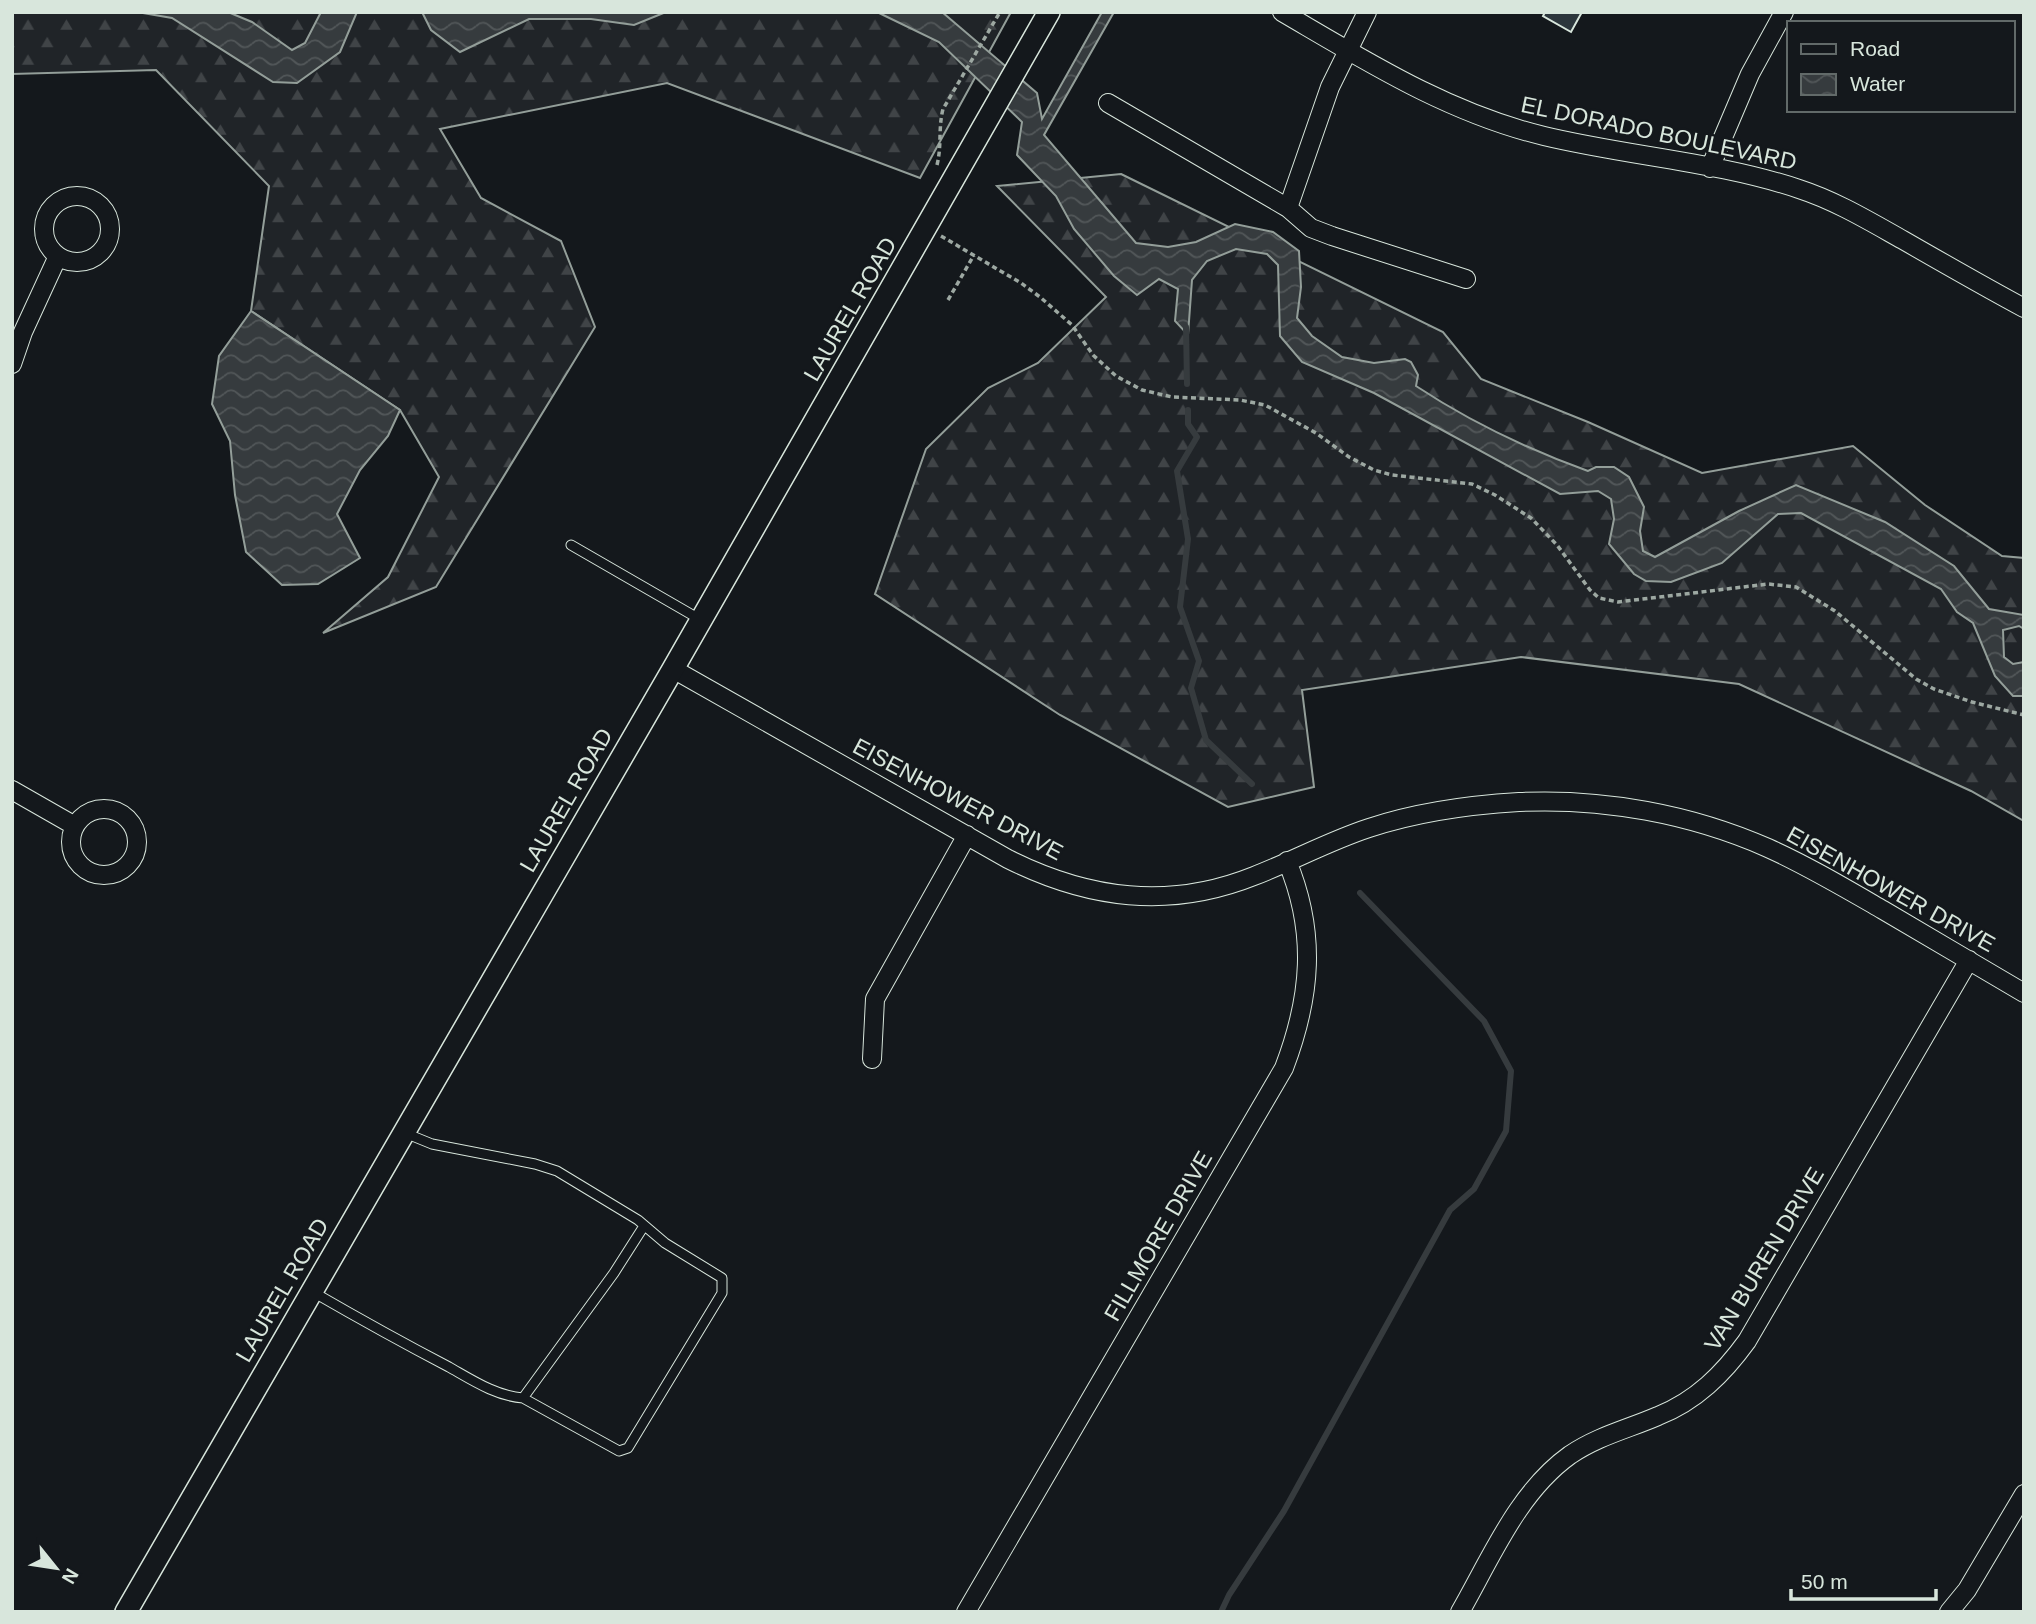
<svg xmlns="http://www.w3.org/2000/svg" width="2036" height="1624" font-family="Arial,sans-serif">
<defs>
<pattern id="forest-firs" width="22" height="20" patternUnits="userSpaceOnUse" patternTransform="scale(1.75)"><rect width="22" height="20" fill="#202428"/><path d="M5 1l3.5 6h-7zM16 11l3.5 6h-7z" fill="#404447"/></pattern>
<pattern id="water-waves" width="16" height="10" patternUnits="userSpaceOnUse" patternTransform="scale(1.75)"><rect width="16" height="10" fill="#363b3e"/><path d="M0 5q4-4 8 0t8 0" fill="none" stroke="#525759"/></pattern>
</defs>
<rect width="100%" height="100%" fill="#14181c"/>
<path fill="url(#forest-firs)" stroke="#939e99" stroke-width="2" d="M 12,12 L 1011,12 L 920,178 L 667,83 L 440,129 L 481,198 L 561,241 L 595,327 L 436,587 L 323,633 L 388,577 L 439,477 L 400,410 L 251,311 L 269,186 L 156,70 L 12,74 Z
M 1121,174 L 1443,332 L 1481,379 L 1588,422 L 1702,473 L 1853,446 L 1925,505 L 2002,556 L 2024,558 L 2024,821 L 1971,791 L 1739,684 L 1521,657 L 1302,690 L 1314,787 L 1228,807 L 1060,715 L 875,594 L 926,449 L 988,388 L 1038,363 L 1106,297 L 997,186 Z"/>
<path fill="url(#water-waves)" stroke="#939e99" stroke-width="2" d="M 137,12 L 228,12 L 252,22 L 292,50 L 305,43 L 321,12 L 357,12 L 340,52 L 297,83 L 273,82 L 172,18 Z
M 422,12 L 666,12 L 634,25 L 591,19 L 529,19 L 460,52 L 431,30 Z
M 877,12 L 942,12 L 1037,93 L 1042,119 L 1102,12 L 1114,12 L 1044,135 L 1136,243 L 1168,247 L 1196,242 L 1235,224 L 1273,232 L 1299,251 L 1301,287 L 1297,318 L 1312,336 L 1342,357 L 1374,363 L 1405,359 L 1411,362 L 1418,375 L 1416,386 C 1469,421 1527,449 1588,471 L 1596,467 L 1614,467 L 1629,477 L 1644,507 L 1640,531 L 1643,551 L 1655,557 L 1739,511 L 1796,485 L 1885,522 L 1954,566 L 1989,609 L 2024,615 L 2024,629 L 2019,626 L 2003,630 L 2004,657 L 2013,664 L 2024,662 L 2024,696 L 2013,696 L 1995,676 L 1973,623 L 1957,612 L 1941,589 L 1801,513 L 1778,514 L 1722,563 L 1671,582 L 1646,581 L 1634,574 L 1609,544 L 1614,519 L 1611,499 L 1598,491 L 1560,494 L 1374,393 L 1302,362 L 1280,336 L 1278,265 L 1267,254 L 1236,249 L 1207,261 L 1192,280 L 1188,335 L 1175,321 L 1178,289 L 1159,279 L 1137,295 L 1114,276 L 1074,229 L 1056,196 L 1017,155 L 1022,122 L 939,42 Z
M 251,311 L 400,410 L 388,436 L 360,470 L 337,514 L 360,558 L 318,584 L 282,585 L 246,552 L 235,495 L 230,441 L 212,404 L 219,356 Z"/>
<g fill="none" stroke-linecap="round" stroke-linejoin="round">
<path stroke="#363b3e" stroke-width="6" d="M 1186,327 L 1187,384
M 1188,410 L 1188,424 L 1197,437 L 1177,471 L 1188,539 L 1180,607 L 1199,661 L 1191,688 L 1206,740 L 1252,784
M 1221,1612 L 1229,1595 L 1284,1511 L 1450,1210 L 1474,1189 L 1506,1131 L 1511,1071 L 1484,1021 L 1360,893"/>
</g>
<path fill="#2c363c" stroke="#d8e6dc" stroke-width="2" d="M 1545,12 L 1582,12 L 1571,32 L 1543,16 Z"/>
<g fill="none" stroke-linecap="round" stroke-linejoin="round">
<g stroke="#d8e6dc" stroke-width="11">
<path id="service" d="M 571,545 L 701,620
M 405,1133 L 432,1144 L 535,1164 L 557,1171 L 638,1220 L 665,1243 L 722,1278 L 722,1293 L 628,1448 L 619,1451 L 523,1398 L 614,1273 L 644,1226
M 313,1292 C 358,1318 403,1343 449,1367 C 472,1380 496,1396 523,1398"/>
</g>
<g stroke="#d8e6dc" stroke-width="20">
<path id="minor" d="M 1282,12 C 1366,61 1448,113 1544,136 C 1627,156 1719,162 1799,189 C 1836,201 1869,221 1903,240 C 1943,263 1983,286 2024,308
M 1108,103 L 1288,208 L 1330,87 L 1367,12
M 1710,168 L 1750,74 L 1784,12
M44 229a33 33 0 1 1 66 0a33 33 0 1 1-66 0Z
M 1288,208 L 1311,228 L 1332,236 L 1466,279
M 12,364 L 23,332 L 58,256
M 673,669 L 1008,859 C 1088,899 1169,910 1254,876 C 1293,861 1329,841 1369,828 C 1417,812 1469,805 1519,802 C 1603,798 1691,814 1768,848 C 1808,866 1845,888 1883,910 C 1930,938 1977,965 2024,993
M 12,790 L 75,826
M71 842a33 33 0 1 1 66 0a33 33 0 1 1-66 0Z
M 872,1059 L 875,999 L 967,835
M 966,1612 L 1284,1068 C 1311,997 1317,933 1287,861
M 1460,1612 C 1491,1558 1518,1492 1570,1455 C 1598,1436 1628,1429 1658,1416 C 1696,1401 1723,1374 1747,1341 L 1969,960
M 1949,1612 L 1967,1590 L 2024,1494"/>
</g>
<g stroke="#d8e6dc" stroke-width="24">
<path id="tertiary" d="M 126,1612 L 673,669 L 1049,12"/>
</g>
<path stroke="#9da8a2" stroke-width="3.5" stroke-dasharray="5 3.5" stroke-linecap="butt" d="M 937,165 C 942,145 938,129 943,109 L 1000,12
M 941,236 L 1021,283 L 1040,297 L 1072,325 L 1093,355 L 1116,376 L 1142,390 L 1172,397 L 1240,400 L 1265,405 L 1316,433 L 1349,457 L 1374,470 L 1392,475 L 1472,484 L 1495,495 L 1531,518 L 1557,545 L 1590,590 L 1599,598 L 1618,602 L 1768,584 L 1796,587 L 1835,611 L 1916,679 L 1934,689 L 1972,702 L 2024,715
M 948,300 L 974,255"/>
<use href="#service" stroke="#14181c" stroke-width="9"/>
<use href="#minor" stroke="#14181c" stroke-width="18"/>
<use href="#tertiary" stroke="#14181c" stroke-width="21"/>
</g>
<g text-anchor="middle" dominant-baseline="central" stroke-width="5" stroke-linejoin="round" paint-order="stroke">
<g font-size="23" fill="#d8e6dc" stroke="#14181c">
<text transform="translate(1659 133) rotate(12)">EL DORADO BOULEVARD</text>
<text transform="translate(850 309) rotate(-60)">LAUREL ROAD</text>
<text transform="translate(958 799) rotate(28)">EISENHOWER DRIVE</text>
<text transform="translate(566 800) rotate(-60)">LAUREL ROAD</text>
<text transform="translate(1891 889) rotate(29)">EISENHOWER DRIVE</text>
<text transform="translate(1158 1236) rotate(-60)">FILLMORE DRIVE</text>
<text transform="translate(1764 1259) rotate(-59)">VAN BUREN DRIVE</text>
<text transform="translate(282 1290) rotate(-60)">LAUREL ROAD</text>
</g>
</g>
<rect width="2036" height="1624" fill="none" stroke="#d8e6dc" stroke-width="28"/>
<rect x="1787" y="21" width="228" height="91" fill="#14181c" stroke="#626a69" stroke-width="2"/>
<rect x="1801" y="44" width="35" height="10" fill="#14181c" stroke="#626a69" stroke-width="2"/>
<text x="1850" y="56" font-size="21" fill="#d8e6dc">Road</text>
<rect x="1801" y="74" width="35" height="21" fill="url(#water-waves)" stroke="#626a69" stroke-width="2"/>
<text x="1850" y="91" font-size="21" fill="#d8e6dc">Water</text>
<g transform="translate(56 1568) rotate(120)" stroke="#14181c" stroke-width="5" paint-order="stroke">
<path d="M0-5L12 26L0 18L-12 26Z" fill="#d8e6dc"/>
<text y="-10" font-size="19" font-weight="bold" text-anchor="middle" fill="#d8e6dc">N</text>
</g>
<path d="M1791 1589v10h145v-10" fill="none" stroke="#d8e6dc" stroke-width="3.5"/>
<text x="1801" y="1589" font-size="21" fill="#d8e6dc" stroke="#14181c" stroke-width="5" paint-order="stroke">50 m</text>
</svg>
